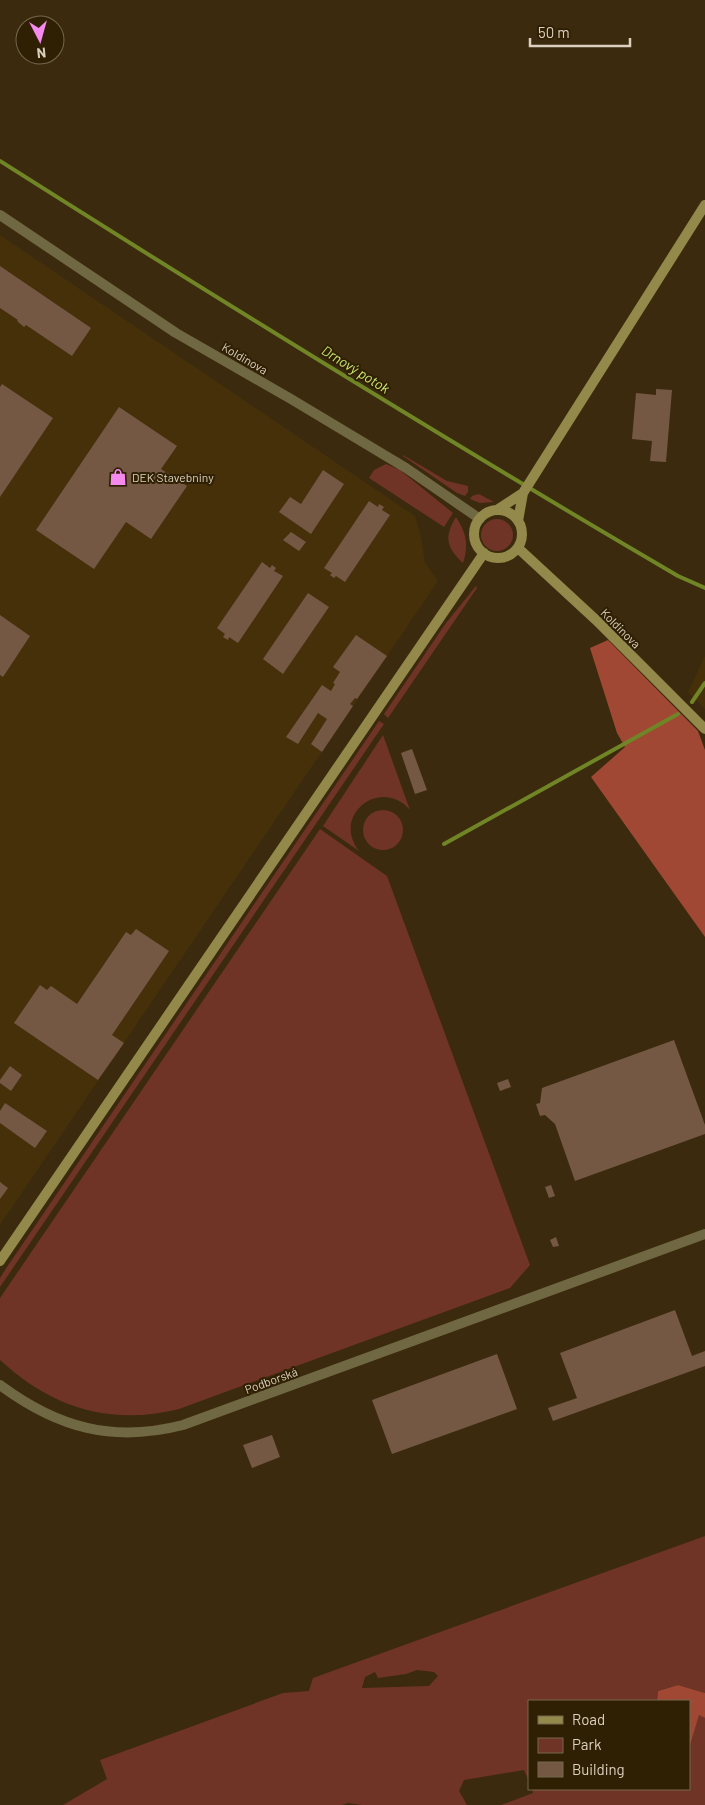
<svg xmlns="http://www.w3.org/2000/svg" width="705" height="1805" font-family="Barlow,sans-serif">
<rect width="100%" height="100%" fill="#3b2a0d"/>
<path fill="#45300a" d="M 0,235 L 415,516 L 421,536 L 425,563 L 438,581 L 0,1225 Z
M 705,656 L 705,709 L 688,692 Z"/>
<path fill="#6f3426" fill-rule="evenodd" d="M 403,455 L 447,481 L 468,486 L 468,492 L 465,496 L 457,493 L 403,456 Z
M 386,464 L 400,470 L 453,513 L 444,527 L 369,478 L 374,470 Z
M 479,494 L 494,502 L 480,503 L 470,499 L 472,496 Z
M 456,517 C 466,532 469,545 463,563 C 446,547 444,537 456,517 Z
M481 535a16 16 0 1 1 32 0a16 16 0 1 1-32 0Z
M 476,586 L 477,588 L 388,718 L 384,714 L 446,623 Z
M 379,721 L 384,724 L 0,1287 L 0,1278 L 7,1267 Z
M 383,735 L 410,810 C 380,776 331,816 359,851 L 323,826 Z
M363 830a20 20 0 1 1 40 0a20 20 0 1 1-40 0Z
M 320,829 L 387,876 L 530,1265 L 510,1288 L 179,1409 C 110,1426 52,1408 0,1360 L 0,1298 Z
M 705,1536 L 705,1693 L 678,1685 L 658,1691 L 657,1701 L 529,1701 L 529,1781 L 524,1770 L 464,1780 L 459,1791 L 467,1805 L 362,1805 L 348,1803 L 342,1805 L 63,1805 L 107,1779 L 100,1760 L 283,1693 L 309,1691 L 313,1678 ZM 417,1670 L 434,1672 L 438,1676 L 429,1686 L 362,1688 L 365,1677 L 375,1672 L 378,1678 L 406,1674 Z
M 699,1714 L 705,1718 L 705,1805 L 501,1805 L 533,1793 L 532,1789 L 689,1789 L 689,1749 Z"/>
<path fill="#a04833" d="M 608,640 L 698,731 L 705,750 L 705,937 L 591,777 L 625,747 L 617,733 L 590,648 Z
M 678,1685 L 705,1693 L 705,1718 L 699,1715 L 689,1749 L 689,1701 L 657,1701 L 658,1691 Z"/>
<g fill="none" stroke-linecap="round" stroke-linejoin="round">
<path stroke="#708525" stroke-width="4" d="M 0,161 C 224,303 449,442 678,576 L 705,588
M 692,702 L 705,683
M 444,844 L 678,714"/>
</g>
<path fill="#755844" d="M 0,266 L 91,328 L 72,356 L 26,325 L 24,327 L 17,321 L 18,320 L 0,308 Z
M 2,384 L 53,418 L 0,497 L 0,387 Z
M 656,389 L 672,390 L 666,462 L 650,461 L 652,441 L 632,439 L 636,393 L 656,395 Z
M 119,407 L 177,446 L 161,469 L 187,486 L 151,539 L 126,522 L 94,569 L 36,530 Z
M 323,470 L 344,484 L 311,534 L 279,512 L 290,497 L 301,504 Z
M 369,501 L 378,507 L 379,504 L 384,507 L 382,510 L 390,515 L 345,582 L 336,576 L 334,578 L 330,575 L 332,573 L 324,568 Z
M 291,532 L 306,542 L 299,551 L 283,540 Z
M 262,562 L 270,568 L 272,565 L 276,568 L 274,571 L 283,576 L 238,643 L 229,637 L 228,640 L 223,637 L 225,634 L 217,628 Z
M 308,593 L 329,607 L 283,674 L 263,659 Z
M 0,615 L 30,636 L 3,677 L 0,675 Z
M 356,635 L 387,656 L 357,699 L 355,698 L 350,704 L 353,706 L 322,752 L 311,744 L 327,719 L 318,713 L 298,744 L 286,737 L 322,685 L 331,691 L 335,684 L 333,683 L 340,672 L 333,667 Z
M 412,749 L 427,790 L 415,794 L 401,753 Z
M 136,929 L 169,951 L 112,1035 L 124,1043 L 98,1080 L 14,1023 L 40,985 L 47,990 L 51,986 L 77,1004 L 126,932 L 131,935 Z
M 674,1040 L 705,1125 L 705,1134 L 575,1181 L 555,1124 L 545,1115 L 540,1116 L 536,1104 L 540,1103 L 542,1088 Z
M 10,1066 L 22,1075 L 11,1091 L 0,1083 L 0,1080 Z
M 508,1079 L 511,1087 L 500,1091 L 497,1083 Z
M 5,1103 L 47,1131 L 35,1148 L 0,1123 L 0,1111 Z
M 0,1182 L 8,1188 L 0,1199 Z
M 551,1185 L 555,1196 L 549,1198 L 545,1187 Z
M 556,1237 L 559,1246 L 553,1247 L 550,1240 Z
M 675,1310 L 692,1356 L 705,1351 L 705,1366 L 553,1421 L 548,1408 L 577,1398 L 560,1353 Z
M 497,1354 L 517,1409 L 392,1454 L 372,1400 Z
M 272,1435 L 280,1457 L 252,1468 L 243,1445 Z"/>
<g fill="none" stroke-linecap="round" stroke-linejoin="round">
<path stroke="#6f6842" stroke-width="10" d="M 0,1385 C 58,1428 113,1443 183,1425 L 705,1234"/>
<path stroke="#6f6842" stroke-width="10" d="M 0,215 L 176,333 L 291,399 L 406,468 L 480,519"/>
<path stroke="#93894b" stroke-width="10" d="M 497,510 L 523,493 L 705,205
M474 534a24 24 0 1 1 48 0a24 24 0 1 1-48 0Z
M 518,521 L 523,493
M 518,548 L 596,620 L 705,729
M 0,1261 L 484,553"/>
</g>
<defs>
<g id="shop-bare" transform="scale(1.35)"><path d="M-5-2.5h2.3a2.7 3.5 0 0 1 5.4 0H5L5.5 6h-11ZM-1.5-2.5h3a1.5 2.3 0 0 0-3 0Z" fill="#f589ee" stroke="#302003" stroke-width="2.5" paint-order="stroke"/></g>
</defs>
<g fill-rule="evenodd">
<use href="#shop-bare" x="118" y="477"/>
</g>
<g text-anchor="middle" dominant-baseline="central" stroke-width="4" stroke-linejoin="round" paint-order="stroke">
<g font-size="12" fill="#dbd0c0" stroke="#302003">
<text transform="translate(245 358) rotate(30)">Koldinova</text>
<text transform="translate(621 628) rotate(45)">Koldinova</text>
<text transform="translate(271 1380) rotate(-20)">Podborská</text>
</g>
<g font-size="12" fill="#dbd0c0" stroke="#302003" text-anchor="start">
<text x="132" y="477">DEK Stavebniny</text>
</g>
<g font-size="14" font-style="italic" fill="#cceb70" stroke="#302003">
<text transform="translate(356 369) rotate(32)">Drnový potok</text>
</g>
</g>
<rect x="528" y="1700" width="162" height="90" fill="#302003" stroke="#74664f"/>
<rect x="538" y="1716" width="25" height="8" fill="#93894b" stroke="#74664f"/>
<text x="572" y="1725" font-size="15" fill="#dbd0c0">Road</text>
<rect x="538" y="1738" width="25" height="15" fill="#6f3426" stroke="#74664f"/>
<text x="572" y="1750" font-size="15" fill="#dbd0c0">Park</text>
<rect x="538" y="1762" width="25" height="15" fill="#755844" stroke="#74664f"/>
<text x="572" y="1775" font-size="15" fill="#dbd0c0">Building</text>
<g transform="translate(40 40) rotate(174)"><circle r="24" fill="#302003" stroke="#74664f"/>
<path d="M0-4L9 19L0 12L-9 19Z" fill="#f589ee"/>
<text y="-8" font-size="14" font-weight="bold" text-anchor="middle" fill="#dbd0c0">N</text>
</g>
<path d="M530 38v8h100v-8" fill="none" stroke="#dbd0c0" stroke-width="2.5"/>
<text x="538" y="38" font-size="15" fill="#dbd0c0" stroke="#302003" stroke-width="4" paint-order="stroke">50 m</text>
</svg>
